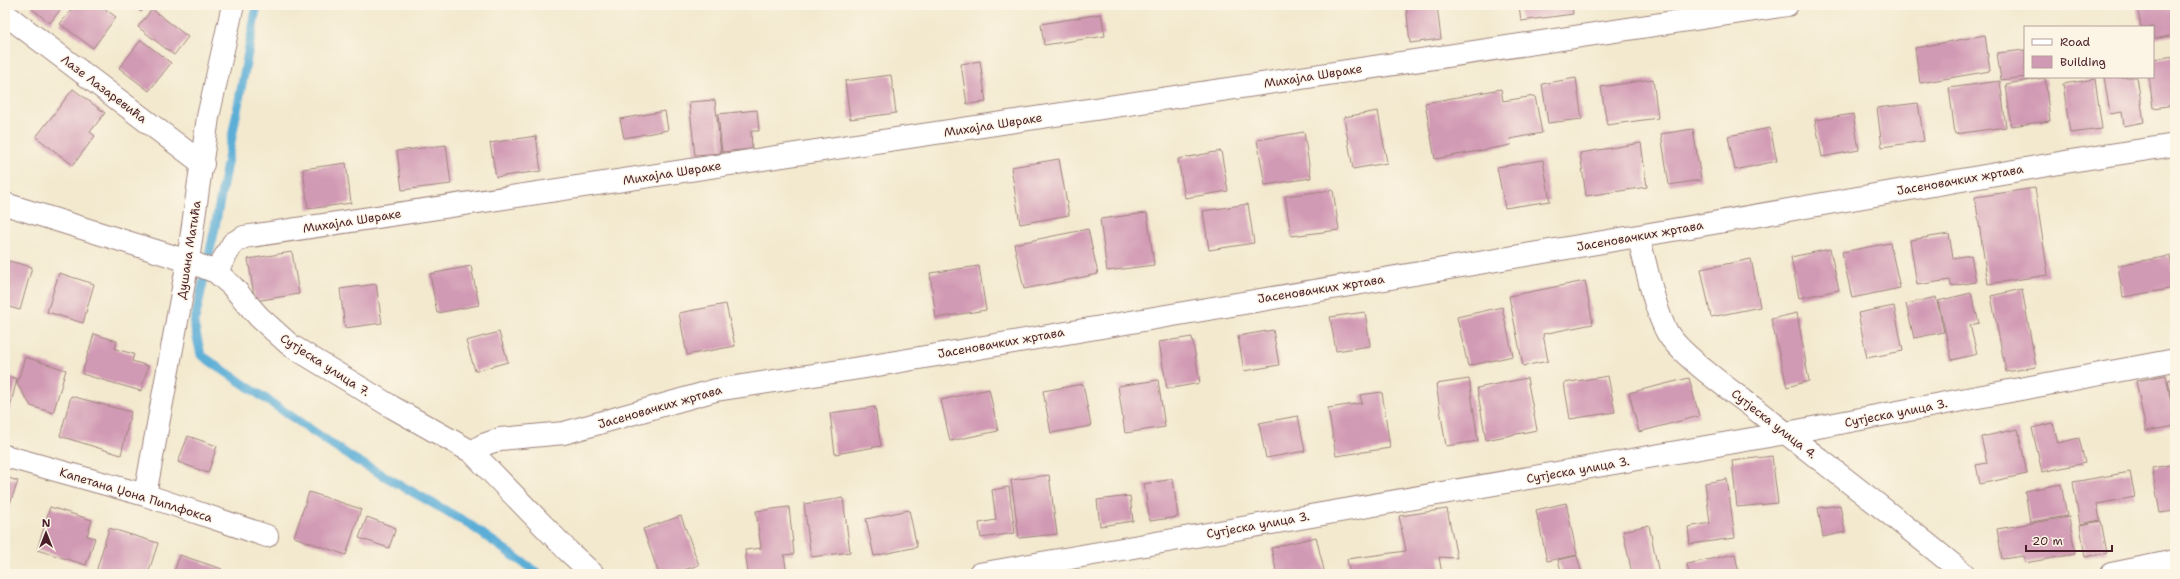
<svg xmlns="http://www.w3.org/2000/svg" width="2180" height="579" font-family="'Shantell Sans',sans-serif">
<rect width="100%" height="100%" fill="#fcf5e5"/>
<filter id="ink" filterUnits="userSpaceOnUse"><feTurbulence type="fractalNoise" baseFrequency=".025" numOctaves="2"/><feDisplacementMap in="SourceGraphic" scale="8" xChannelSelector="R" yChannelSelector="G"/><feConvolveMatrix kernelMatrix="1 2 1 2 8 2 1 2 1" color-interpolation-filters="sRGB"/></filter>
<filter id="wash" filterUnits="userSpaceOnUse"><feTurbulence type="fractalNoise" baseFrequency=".012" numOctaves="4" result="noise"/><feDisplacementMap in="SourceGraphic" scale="16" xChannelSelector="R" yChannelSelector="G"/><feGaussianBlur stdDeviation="0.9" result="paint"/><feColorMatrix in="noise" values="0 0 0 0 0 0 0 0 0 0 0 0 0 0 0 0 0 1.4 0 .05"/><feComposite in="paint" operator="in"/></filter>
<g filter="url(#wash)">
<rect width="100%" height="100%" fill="#f3e9cf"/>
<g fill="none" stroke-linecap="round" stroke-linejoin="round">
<path stroke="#5caed7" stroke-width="9" d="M 257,5 L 214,232 L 194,324 L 201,355 L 354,459 L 466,522 L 539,574"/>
</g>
<g id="blocks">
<path fill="#d19ab4" d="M 34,5 L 64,5 L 50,23 L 31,8 Z
M 75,5 L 100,5 L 116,17 L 93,48 L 60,24 Z
M 133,5 L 147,5 L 141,12 Z
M 1406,5 L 1437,5 L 1441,39 L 1410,43 Z
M 1519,5 L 1572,5 L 1573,14 L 1521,21 Z
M 2137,5 L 2175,5 L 2175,35 L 2153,39 L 2153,27 L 2141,27 Z
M 152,9 L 188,37 L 174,55 L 138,27 Z
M 1101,14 L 1105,36 L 1044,45 L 1041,24 Z
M 1985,35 L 1990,71 L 1920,83 L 1915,48 Z
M 141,40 L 171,63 L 149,91 L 119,68 Z
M 2025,50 L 2025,77 L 2001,80 L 1997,53 Z
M 2175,56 L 2175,105 L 2153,108 L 2149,77 L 2153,77 L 2153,59 Z
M 980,61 L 986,102 L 967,104 L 961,64 Z
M 891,75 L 896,113 L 850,119 L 845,81 Z
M 2104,77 L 2137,77 L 2144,122 L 2124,126 L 2122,112 L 2110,114 Z
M 1576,78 L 1582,119 L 1548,123 L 1542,84 Z
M 2045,78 L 2050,121 L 2011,126 L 2006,84 Z
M 1653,79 L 1658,118 L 1607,125 L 1601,87 Z
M 2095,79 L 2102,129 L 2070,133 L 2063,84 Z
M 2000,81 L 2006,127 L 1955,134 L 1949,88 Z
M 73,89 L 105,113 L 90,132 L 95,136 L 73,165 L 36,137 Z
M 1501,89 L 1503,101 L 1535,96 L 1542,133 L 1510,139 L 1511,145 L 1435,159 L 1425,103 Z
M 715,100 L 721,153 L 695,155 L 689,102 Z
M 1918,103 L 1924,141 L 1882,147 L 1877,108 Z
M 757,110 L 759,131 L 751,131 L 752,149 L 722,152 L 718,114 Z
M 665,111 L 668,130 L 624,138 L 620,119 Z
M 1378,111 L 1387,163 L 1353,169 L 1344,117 Z
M 1853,114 L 1859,150 L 1822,157 L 1815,120 Z
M 1770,128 L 1777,161 L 1735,170 L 1728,136 Z
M 1693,129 L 1701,180 L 1669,185 L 1661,134 Z
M 1304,132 L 1311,178 L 1265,185 L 1257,140 Z
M 536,136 L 541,171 L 496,177 L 490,143 Z
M 1641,143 L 1647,187 L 1586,196 L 1580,153 Z
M 446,145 L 451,184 L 402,190 L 397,151 Z
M 1221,151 L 1228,191 L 1185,198 L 1178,159 Z
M 1059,159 L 1069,215 L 1020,224 L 1011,167 Z
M 1543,160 L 1550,201 L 1505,208 L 1497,167 Z
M 346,163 L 351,203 L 308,209 L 303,169 Z
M 2035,188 L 2048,275 L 1988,284 L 1975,197 Z
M 1333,190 L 1339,230 L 1291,236 L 1285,196 Z
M 1248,204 L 1254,243 L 1209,250 L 1203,211 Z
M 1147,213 L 1154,265 L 1107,271 L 1100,219 Z
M 1088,229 L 1098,274 L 1024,289 L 1014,244 Z
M 1949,234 L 1953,258 L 1971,255 L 1976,282 L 1951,286 L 1950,280 L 1917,285 L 1910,240 Z
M 1890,243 L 1900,288 L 1852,298 L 1842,252 Z
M 1830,249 L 1839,290 L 1799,298 L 1791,257 Z
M 292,252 L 299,294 L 255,301 L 248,259 Z
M 2170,256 L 2175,288 L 2123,297 L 2118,265 Z
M 1751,259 L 1760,307 L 1711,317 L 1701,269 Z
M 5,260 L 32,267 L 20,310 L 5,306 Z
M 471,266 L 479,305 L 437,313 L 430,274 Z
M 979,266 L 986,310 L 936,318 L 930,273 Z
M 59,273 L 94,284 L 83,323 L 47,312 Z
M 1585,281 L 1593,324 L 1543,334 L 1548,361 L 1523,366 L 1509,296 Z
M 376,284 L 382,323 L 345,328 L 340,289 Z
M 2022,289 L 2036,367 L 2006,372 L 1991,296 Z
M 1971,293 L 1979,323 L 1970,325 L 1977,354 L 1952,360 L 1938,301 Z
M 1936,297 L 1944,332 L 1914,338 L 1906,304 Z
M 726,304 L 735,346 L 687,355 L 679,313 Z
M 1894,306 L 1903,351 L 1867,358 L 1858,313 Z
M 1502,307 L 1513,356 L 1468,366 L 1457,317 Z
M 1365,312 L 1370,346 L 1336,351 L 1330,317 Z
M 1797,313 L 1809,381 L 1787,387 L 1771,319 Z
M 1273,330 L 1279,365 L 1244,371 L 1238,336 Z
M 499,332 L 508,362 L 475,371 L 466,341 Z
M 94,334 L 117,341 L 115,349 L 134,354 L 132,361 L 148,366 L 141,391 L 82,374 Z
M 1192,337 L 1200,383 L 1167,389 L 1159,342 Z
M 25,357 L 66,370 L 53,413 L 31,406 L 17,384 Z
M 5,375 L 17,379 L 6,423 L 5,423 Z
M 2166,375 L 2175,426 L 2146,431 L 2136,381 Z
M 1608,376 L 1615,412 L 1570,419 L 1564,383 Z
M 1527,378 L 1537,430 L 1486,440 L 1477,388 Z
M 1689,378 L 1699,416 L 1639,432 L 1629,393 Z
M 1469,379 L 1478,441 L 1446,446 L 1436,384 Z
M 2175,379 L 2175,413 L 2174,413 L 2168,380 Z
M 1158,380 L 1165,427 L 1125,433 L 1118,386 Z
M 1083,384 L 1091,426 L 1051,433 L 1043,391 Z
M 989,389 L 998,431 L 950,441 L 941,400 Z
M 1382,392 L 1390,448 L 1336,456 L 1328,408 L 1362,403 L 1360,395 Z
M 71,396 L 131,412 L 121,455 L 60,436 Z
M 875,407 L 881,446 L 835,454 L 830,413 Z
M 1298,416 L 1305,451 L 1266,458 L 1259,423 Z
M 2053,423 L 2058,443 L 2079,438 L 2085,463 L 2042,472 L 2032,428 Z
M 2018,429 L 2027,474 L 1980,484 L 1976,465 L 1987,463 L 1981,437 Z
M 188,436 L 217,446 L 208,473 L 178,462 Z
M 1772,456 L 1778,503 L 1737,507 L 1732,461 Z
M 2175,464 L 2175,511 L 2160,513 L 2152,468 Z
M 2130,472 L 2135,497 L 2097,504 L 2100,520 L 2080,524 L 2073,482 Z
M 1049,475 L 1057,534 L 1019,538 L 1011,480 Z
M 5,477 L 18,481 L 5,517 Z
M 1173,479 L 1178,517 L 1150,521 L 1144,484 Z
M 1727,479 L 1735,538 L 1690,544 L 1688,527 L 1710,523 L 1705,483 Z
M 2061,484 L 2067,516 L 2030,522 L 2025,491 Z
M 1009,487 L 1015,533 L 981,538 L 979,523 L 996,520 L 992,490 Z
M 309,492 L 361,509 L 346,555 L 294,537 Z
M 1130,496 L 1133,521 L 1100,526 L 1097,500 Z
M 843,498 L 850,552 L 811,557 L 804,504 Z
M 1566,503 L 1577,555 L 1547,561 L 1536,510 Z
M 1840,505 L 1845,532 L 1823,537 L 1818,508 Z
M 50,507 L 92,520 L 87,536 L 95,538 L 86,565 L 37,550 Z
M 789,507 L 794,554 L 784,555 L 787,574 L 748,574 L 745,550 L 761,548 L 756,511 Z
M 1447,509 L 1457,558 L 1439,557 L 1442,574 L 1350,574 L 1347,559 L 1406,551 L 1399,516 Z
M 909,510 L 917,547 L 874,556 L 866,519 Z
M 681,516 L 699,565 L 672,574 L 659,574 L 643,529 Z
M 367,517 L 396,528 L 389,548 L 359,538 Z
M 2069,517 L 2075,554 L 2025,563 L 2024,556 L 2002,559 L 1997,529 Z
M 2101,521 L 2107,553 L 2085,557 L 2080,525 Z
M 1649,525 L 1659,574 L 1632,574 L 1623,531 Z
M 109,528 L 158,543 L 148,574 L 103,574 L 96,572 Z
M 1316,537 L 1325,574 L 1277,574 L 1271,548 Z
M 1735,554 L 1739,574 L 1689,574 L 1687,564 Z
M 180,555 L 222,569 L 220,574 L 173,574 Z
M 1577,556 L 1582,574 L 1562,574 L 1558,560 Z
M 1148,569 L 1149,574 L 1123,574 L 1123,573 Z"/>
</g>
</g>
<g filter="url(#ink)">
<use href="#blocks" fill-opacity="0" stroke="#9e847d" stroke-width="1"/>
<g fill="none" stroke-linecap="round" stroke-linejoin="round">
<g stroke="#9e847d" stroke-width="24">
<path id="minor" d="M 5,14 L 203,164
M 5,204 L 188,261 L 216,272 L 232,286 L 259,317 L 290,345 L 392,407 L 472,452 L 568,551 L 593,574
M 1638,236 C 1646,263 1654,309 1667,332 C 1679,354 1733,392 1755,409 C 1825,464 1896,517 1964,574
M 216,272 L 233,243 L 244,237 L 1787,5
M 472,452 L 483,445 L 500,439 L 564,433 L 716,390 L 866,367 L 1638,236 L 2077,160 L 2175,145
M 5,456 L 145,495 L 267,536
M 145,495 L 188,261 L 208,117 L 233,5
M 979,574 L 1786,433 L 2175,360
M 2111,574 L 2175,561"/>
</g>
<use href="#minor" stroke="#fff" stroke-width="22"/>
</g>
</g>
<g text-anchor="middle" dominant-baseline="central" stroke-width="3" stroke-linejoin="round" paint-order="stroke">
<g font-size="12" fill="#4a1f2b" stroke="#fcf5e5">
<text transform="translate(1313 76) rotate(-9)">Михајла Швраке</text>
<text transform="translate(104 89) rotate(37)">Лазе Лазаревића</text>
<text transform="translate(993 125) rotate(-9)">Михајла Швраке</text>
<text transform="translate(672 173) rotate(-9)">Михајла Швраке</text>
<text transform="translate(1960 180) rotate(-10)">Јасеновачких жртава</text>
<text transform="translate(352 221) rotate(-9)">Михајла Швраке</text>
<text transform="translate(1640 236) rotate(-10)">Јасеновачких жртава</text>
<text transform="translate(189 250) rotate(-81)">Душана Матића</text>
<text transform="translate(1321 289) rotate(-9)">Јасеновачких жртава</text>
<text transform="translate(1001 343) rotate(-10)">Јасеновачких жртава</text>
<text transform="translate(325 365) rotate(33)">Сутјеска улица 7.</text>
<text transform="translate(660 407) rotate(-16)">Јасеновачких жртава</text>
<text transform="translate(1896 413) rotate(-11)">Сутјеска улица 3.</text>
<text transform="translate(1774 424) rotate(38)">Сутјеска улица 4.</text>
<text transform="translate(1578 470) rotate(-10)">Сутјеска улица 3.</text>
<text transform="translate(136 495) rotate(17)">Капетана Џона Пиплфокса</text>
<text transform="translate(1258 525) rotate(-10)">Сутјеска улица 3.</text>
</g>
</g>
<rect width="2180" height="579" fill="none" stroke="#fcf5e5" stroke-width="20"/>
<rect x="2024" y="26" width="130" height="52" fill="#fcf5e5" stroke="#b59f9b"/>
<rect x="2032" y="39" width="20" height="6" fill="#ffffff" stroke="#b59f9b"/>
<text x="2060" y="46" font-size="12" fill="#4a1f2b">Road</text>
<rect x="2032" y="56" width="20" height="12" fill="#d19ab4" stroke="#b59f9b"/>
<text x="2060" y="66" font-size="12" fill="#4a1f2b">Building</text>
<g transform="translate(46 533)" stroke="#fcf5e5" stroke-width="3" paint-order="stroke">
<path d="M0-3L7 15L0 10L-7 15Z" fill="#4a1f2b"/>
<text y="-6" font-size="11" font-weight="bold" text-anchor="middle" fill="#4a1f2b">N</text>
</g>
<path d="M2026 545v6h86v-6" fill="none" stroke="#4a1f2b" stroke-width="2"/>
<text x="2032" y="545" font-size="12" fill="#4a1f2b" stroke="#fcf5e5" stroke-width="3" paint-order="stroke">20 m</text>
</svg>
